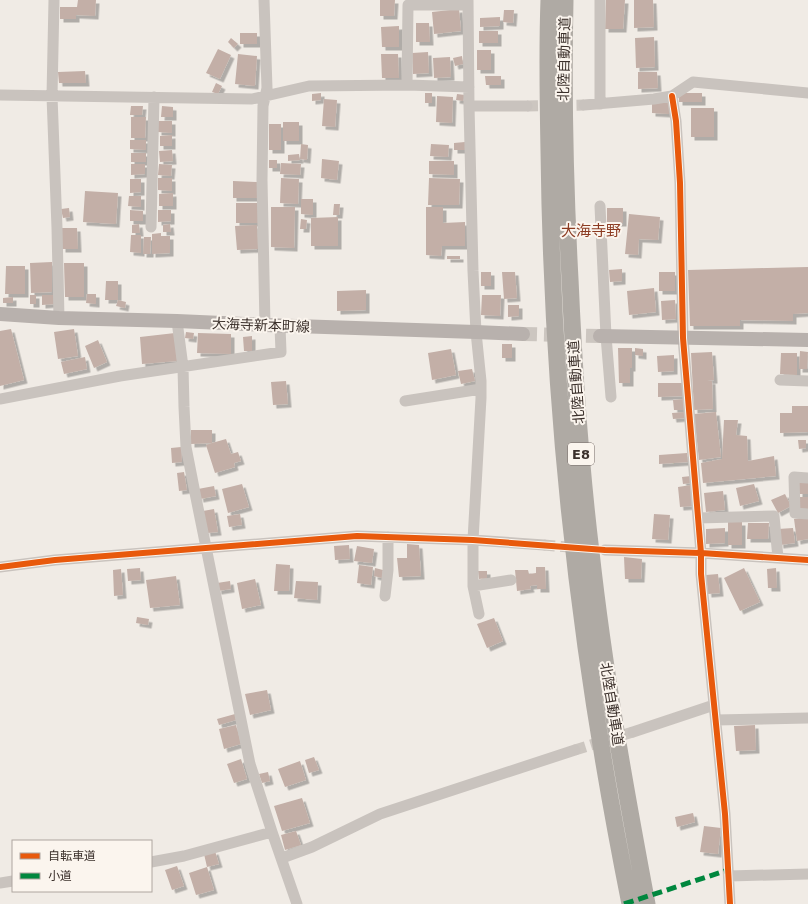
<svg xmlns="http://www.w3.org/2000/svg" width="808" height="904" font-family="'DejaVu Sans','Noto Sans JP',sans-serif">
<defs>
<filter id="shadow"><feDropShadow dx="3.5" dy="3.5" stdDeviation="0" flood-color="#0004"/></filter>
</defs>
<rect width="100%" height="100%" fill="#f0ebe5"/>
<path fill="#c3afa7" filter="url(#shadow)" d="M 78,0 L 96,0 L 95,16 L 76,15 L 76,19 L 60,19 L 60,7 L 77,7 Z
M 380,0 L 395,0 L 394,16 L 380,16 Z
M 606,0 L 625,0 L 623,29 L 605,29 Z
M 634,0 L 653,0 L 654,27 L 634,28 Z
M 459,9 L 461,31 L 434,34 L 432,12 Z
M 504,10 L 514,10 L 513,23 L 503,22 Z
M 500,17 L 500,26 L 480,27 L 480,18 Z
M 416,23 L 429,23 L 430,42 L 416,42 Z
M 399,26 L 399,47 L 382,47 L 381,27 Z
M 479,31 L 498,31 L 498,43 L 479,43 Z
M 240,33 L 257,33 L 257,44 L 240,44 Z
M 654,37 L 655,67 L 636,68 L 635,38 Z
M 231,38 L 238,44 L 234,48 L 228,42 Z
M 218,49 L 231,55 L 220,79 L 206,73 Z
M 477,50 L 491,50 L 491,70 L 477,70 Z
M 428,52 L 429,73 L 413,74 L 412,53 Z
M 238,54 L 257,56 L 255,86 L 235,84 Z
M 381,54 L 398,54 L 399,78 L 382,78 Z
M 462,56 L 463,64 L 455,66 L 453,58 Z
M 450,57 L 451,77 L 434,78 L 433,58 Z
M 85,71 L 86,83 L 59,83 L 58,72 Z
M 638,72 L 657,72 L 658,88 L 638,89 Z
M 485,76 L 501,76 L 501,85 L 486,85 Z
M 216,83 L 222,86 L 218,94 L 212,92 Z
M 321,93 L 321,100 L 312,101 L 312,94 Z
M 425,93 L 432,93 L 432,103 L 425,103 Z
M 679,93 L 702,93 L 702,102 L 679,102 Z
M 457,94 L 465,95 L 463,101 L 456,100 Z
M 437,96 L 453,97 L 452,123 L 436,122 Z
M 324,99 L 337,100 L 335,127 L 322,126 Z
M 652,102 L 669,103 L 669,114 L 652,113 Z
M 131,106 L 143,106 L 142,115 L 130,115 Z
M 162,106 L 173,107 L 173,117 L 161,117 Z
M 691,108 L 714,108 L 714,137 L 691,137 Z
M 131,117 L 146,117 L 145,138 L 131,138 Z
M 158,121 L 172,121 L 172,133 L 158,132 Z
M 283,122 L 299,122 L 299,141 L 283,141 Z
M 269,124 L 281,124 L 281,150 L 269,150 Z
M 172,135 L 172,146 L 160,146 L 160,136 Z
M 130,140 L 146,140 L 146,150 L 130,149 Z
M 465,142 L 465,150 L 454,150 L 454,143 Z
M 301,144 L 308,145 L 307,160 L 300,159 Z
M 431,144 L 449,145 L 448,157 L 430,156 Z
M 172,150 L 173,161 L 160,162 L 159,151 Z
M 131,153 L 146,153 L 146,162 L 131,162 Z
M 299,154 L 300,160 L 288,161 L 288,155 Z
M 322,159 L 339,161 L 337,180 L 321,178 Z
M 269,160 L 277,160 L 277,168 L 269,168 Z
M 429,161 L 454,161 L 454,175 L 429,174 Z
M 281,163 L 301,164 L 300,175 L 280,174 Z
M 131,164 L 145,164 L 145,174 L 131,175 Z
M 159,164 L 172,165 L 171,176 L 158,175 Z
M 158,178 L 172,178 L 172,191 L 158,190 Z
M 281,178 L 299,179 L 298,204 L 280,203 Z
M 429,178 L 460,179 L 459,205 L 428,205 Z
M 130,179 L 141,179 L 141,192 L 130,193 Z
M 233,181 L 257,182 L 257,198 L 233,198 Z
M 85,191 L 118,193 L 116,224 L 83,222 Z
M 173,193 L 173,206 L 159,206 L 159,194 Z
M 129,196 L 141,196 L 141,207 L 128,206 Z
M 301,199 L 313,199 L 313,215 L 301,214 Z
M 236,203 L 259,203 L 259,223 L 236,223 Z
M 334,204 L 340,204 L 339,215 L 333,215 Z
M 271,207 L 295,207 L 294,248 L 271,247 Z
M 426,207 L 443,207 L 443,223 L 465,222 L 465,246 L 442,246 L 441,256 L 426,255 Z
M 69,208 L 70,217 L 63,218 L 61,209 Z
M 607,208 L 623,208 L 623,223 L 607,223 Z
M 130,210 L 143,211 L 143,221 L 130,221 Z
M 158,210 L 171,210 L 171,221 L 158,222 Z
M 629,214 L 660,217 L 658,240 L 639,239 L 638,255 L 625,254 Z
M 338,217 L 338,246 L 311,246 L 311,218 Z
M 301,219 L 307,220 L 306,229 L 300,229 Z
M 139,224 L 140,233 L 132,233 L 132,225 Z
M 170,224 L 171,232 L 163,232 L 163,225 Z
M 257,225 L 258,249 L 237,250 L 235,226 Z
M 62,228 L 77,228 L 78,249 L 62,249 Z
M 161,233 L 161,236 L 170,236 L 170,253 L 152,254 L 152,234 Z
M 131,235 L 141,235 L 141,253 L 130,252 Z
M 144,237 L 151,237 L 150,254 L 143,254 Z
M 447,256 L 460,256 L 460,259 L 447,259 Z
M 52,262 L 52,292 L 31,293 L 30,263 Z
M 64,263 L 84,263 L 84,297 L 65,297 Z
M 6,266 L 25,266 L 25,294 L 5,294 Z
M 808,267 L 808,313 L 793,314 L 793,321 L 740,320 L 740,326 L 690,326 L 688,270 Z
M 622,269 L 622,281 L 610,282 L 609,270 Z
M 481,272 L 491,272 L 491,286 L 481,286 Z
M 502,272 L 515,272 L 517,298 L 504,299 Z
M 659,272 L 675,272 L 675,291 L 659,291 Z
M 106,281 L 118,281 L 118,300 L 105,300 Z
M 654,288 L 656,312 L 629,315 L 627,291 Z
M 366,290 L 366,310 L 337,311 L 337,291 Z
M 87,294 L 96,294 L 96,304 L 86,303 Z
M 30,295 L 36,295 L 36,304 L 30,304 Z
M 42,295 L 54,295 L 54,304 L 42,305 Z
M 482,295 L 501,295 L 500,316 L 481,315 Z
M 13,297 L 13,303 L 3,303 L 3,298 Z
M 118,300 L 126,302 L 125,308 L 116,306 Z
M 675,300 L 676,319 L 662,320 L 661,301 Z
M 508,305 L 519,305 L 519,316 L 508,317 Z
M 11,329 L 24,380 L 0,386 L 0,331 Z
M 74,329 L 78,356 L 58,359 L 54,332 Z
M 186,332 L 194,333 L 193,339 L 185,338 Z
M 175,333 L 177,361 L 142,364 L 140,337 Z
M 198,333 L 231,334 L 231,354 L 197,353 Z
M 252,336 L 252,351 L 244,351 L 243,337 Z
M 98,340 L 107,362 L 94,368 L 85,346 Z
M 502,344 L 512,344 L 512,358 L 502,358 Z
M 618,348 L 632,348 L 632,368 L 630,368 L 630,383 L 619,383 Z
M 635,348 L 643,349 L 643,356 L 635,355 Z
M 451,349 L 456,375 L 432,380 L 428,353 Z
M 800,351 L 808,352 L 807,369 L 799,369 Z
M 712,352 L 714,380 L 707,381 L 712,381 L 713,409 L 694,410 L 691,353 Z
M 781,353 L 797,353 L 797,375 L 780,374 Z
M 674,355 L 674,371 L 658,372 L 657,356 Z
M 85,357 L 87,369 L 64,374 L 61,362 Z
M 472,369 L 475,381 L 461,384 L 458,371 Z
M 286,381 L 288,404 L 273,405 L 271,382 Z
M 658,383 L 683,383 L 683,396 L 658,397 Z
M 683,399 L 684,410 L 674,410 L 673,400 Z
M 792,406 L 808,406 L 808,432 L 780,433 L 780,413 L 792,413 Z
M 685,412 L 685,418 L 673,419 L 672,413 Z
M 716,412 L 721,457 L 699,460 L 694,414 Z
M 724,420 L 738,420 L 736,435 L 747,436 L 748,461 L 774,456 L 776,476 L 703,483 L 701,463 L 722,459 Z
M 191,430 L 212,430 L 212,443 L 226,439 L 231,454 L 238,452 L 241,461 L 234,463 L 235,467 L 215,473 L 206,445 L 212,443 L 191,444 Z
M 798,440 L 806,440 L 806,448 L 799,449 Z
M 181,447 L 182,462 L 172,463 L 171,448 Z
M 687,453 L 688,462 L 659,464 L 659,455 Z
M 184,472 L 187,490 L 179,491 L 177,473 Z
M 691,476 L 692,483 L 683,484 L 682,477 Z
M 799,483 L 808,483 L 808,494 L 799,494 Z
M 242,484 L 249,507 L 228,513 L 222,489 Z
M 754,484 L 759,501 L 740,506 L 736,488 Z
M 691,485 L 693,506 L 680,507 L 678,487 Z
M 214,486 L 216,496 L 200,499 L 198,489 Z
M 723,491 L 725,510 L 706,512 L 704,493 Z
M 785,494 L 791,506 L 778,513 L 771,500 Z
M 799,497 L 808,497 L 808,510 L 800,510 Z
M 214,509 L 218,532 L 207,533 L 203,511 Z
M 240,514 L 242,525 L 229,527 L 227,516 Z
M 654,514 L 670,515 L 668,540 L 652,539 Z
M 808,517 L 808,539 L 797,541 L 794,519 Z
M 728,522 L 742,522 L 742,545 L 728,545 Z
M 748,523 L 769,523 L 768,539 L 747,539 Z
M 725,528 L 725,543 L 706,544 L 706,529 Z
M 793,528 L 795,543 L 780,545 L 778,529 Z
M 407,544 L 419,545 L 421,576 L 399,577 L 397,558 L 407,558 Z
M 349,545 L 350,559 L 335,560 L 334,546 Z
M 357,546 L 374,549 L 372,563 L 354,561 Z
M 624,557 L 642,559 L 641,579 L 625,579 Z
M 276,564 L 290,565 L 289,591 L 274,591 Z
M 359,565 L 373,567 L 371,585 L 357,583 Z
M 536,567 L 545,567 L 546,589 L 537,589 L 537,585 L 530,586 L 531,589 L 517,591 L 515,570 L 528,570 L 529,574 L 536,573 Z
M 140,568 L 141,580 L 128,581 L 127,569 Z
M 375,568 L 383,570 L 382,578 L 374,576 Z
M 744,568 L 760,602 L 740,611 L 724,578 Z
M 776,568 L 777,588 L 768,588 L 767,569 Z
M 121,569 L 123,595 L 114,596 L 113,570 Z
M 478,571 L 487,571 L 487,578 L 479,579 Z
M 718,574 L 720,593 L 708,594 L 706,575 Z
M 176,576 L 180,605 L 150,608 L 146,580 Z
M 255,579 L 261,605 L 242,609 L 237,583 Z
M 230,581 L 231,589 L 218,591 L 217,583 Z
M 296,581 L 318,582 L 317,600 L 294,598 Z
M 137,617 L 149,619 L 148,625 L 136,623 Z
M 494,618 L 503,641 L 487,648 L 477,624 Z
M 267,690 L 271,710 L 250,715 L 245,694 Z
M 235,714 L 236,720 L 219,725 L 217,719 Z
M 236,725 L 241,744 L 224,749 L 219,729 Z
M 755,725 L 756,750 L 736,751 L 734,726 Z
M 314,757 L 319,770 L 309,773 L 305,760 Z
M 241,759 L 247,779 L 234,783 L 227,764 Z
M 300,761 L 306,780 L 285,787 L 278,769 Z
M 268,772 L 270,781 L 262,783 L 259,774 Z
M 302,798 L 310,823 L 282,831 L 274,806 Z
M 693,813 L 695,822 L 677,827 L 675,817 Z
M 704,826 L 721,828 L 718,854 L 700,852 Z
M 296,831 L 301,845 L 285,850 L 281,835 Z
M 215,851 L 219,864 L 207,867 L 214,890 L 196,895 L 189,873 L 207,867 L 204,854 Z
M 177,866 L 184,886 L 172,890 L 165,870 Z"/>
<g fill="none" stroke-linecap="round" stroke-linejoin="round">
<path stroke="#ccc6c0" stroke-width="11" stroke-dasharray="11 5.5" stroke-linecap="butt" d="M 527,106 L 584,105
M 544,545 L 580,548
M 575,750 L 633,732"/>
<path stroke="#ccc6c0" stroke-width="14" stroke-dasharray="14 7" stroke-linecap="butt" d="M 523,334 L 600,336"/>
<path stroke="#c9c3be" stroke-width="11" d="M 54,0 L 52,96 L 57,228 L 59,318
M 264,0 L 267,88 L 263,106 L 262,180 L 265,325
M 468,0 L 469,106 L 473,271 L 476,332 L 481,381 L 481,398 L 473,540 L 473,586 L 479,614
M 407,85 L 408,5 L 468,5
M 0,95 L 252,99 L 309,86 L 407,85 L 469,87
M 672,96 L 676,121 L 680,183 L 683,338 L 701,553 L 701,574 L 725,814 L 730,904
M 600,104 L 600,0
M 584,105 L 654,99 L 672,96 L 693,82 L 808,93
M 469,106 L 527,106
M 600,206 L 606,336 L 611,397
M 151,227 L 154,97
M 177,321 L 183,367 L 184,407 L 186,447 L 195,493 L 250,764 L 272,832 L 297,904
M 780,380 L 808,381
M 0,399 L 120,376 L 281,352 L 280,326
M 405,401 L 481,389
M 808,478 L 794,477 L 795,513 L 808,514
M 698,518 L 774,516 L 778,558
M 605,550 L 701,553 L 808,560
M 0,567 L 55,560 L 357,536 L 473,540 L 544,545
M 473,586 L 511,580
M 385,596 L 388,570 L 388,537
M 716,720 L 808,718
M 633,732 L 714,705
M 282,858 L 312,847 L 380,814 L 575,750
M 151,862 L 184,856 L 272,832
M 729,876 L 808,874
M 0,883 L 13,881"/>
<path stroke="#b8b1ad" stroke-width="14" d="M 0,314 L 59,318 L 177,321 L 265,325 L 476,332 L 523,334
M 600,336 L 808,340"/>
<path stroke="#afaaa4" stroke-width="17" d="M 549,0 C 547,50 548,101 549,151 C 551,317 563,483 586,647 C 598,733 613,819 630,904
M 565,0 C 563,93 565,186 570,279 C 574,370 580,461 591,552 C 604,670 625,787 647,904"/>
<path stroke="#00873e" stroke-width="5" stroke-dasharray="10 5" stroke-linecap="butt" d="M 624,904 L 728,870"/>
<g stroke="#fbf5ee" stroke-width="8">
<path id="cycleway" d="M 672,96 L 676,121 L 680,183 L 683,338 L 701,553 L 701,574 L 725,814 L 730,904
M 0,567 L 55,560 L 357,536 L 473,540 L 605,550 L 701,553 L 808,560"/>
</g>
<use href="#cycleway" stroke="#e8590c" stroke-width="6"/>
</g>
<g text-anchor="middle" dominant-baseline="central" stroke-width="4" stroke-linejoin="round" paint-order="stroke">
<rect fill="#fbf5ee" stroke="#756b66" stroke-width="1" x="568" y="443" width="26" height="22" rx="3"/>
<g font-size="13" font-weight="bold" fill="#3b302b">
<text x="581" y="454">E8</text>
</g>
<g font-size="14" fill="#3b302b" stroke="#fbf5ee">
<text transform="translate(564 59) rotate(-89)">北陸自動車道</text>
<text transform="translate(261 325) rotate(2)">大海寺新本町線</text>
<text transform="translate(576 382) rotate(-94)">北陸自動車道</text>
<text transform="translate(612 704) rotate(81)">北陸自動車道</text>
</g>
<g font-size="15" fill="#8c3b22" stroke="#fbf5ee">
<text x="591" y="231">大海寺野</text>
</g>
</g>
<rect x="12" y="840" width="140" height="52" fill="#fbf5ee" stroke="#aea6a0"/>
<rect x="20" y="853" width="20" height="6" fill="#e8590c" stroke="#aea6a0"/>
<text x="48" y="860" font-size="12" fill="#3b302b">自転車道</text>
<rect x="20" y="873" width="20" height="6" fill="#00873e" stroke="#aea6a0"/>
<text x="48" y="880" font-size="12" fill="#3b302b">小道</text>
</svg>
